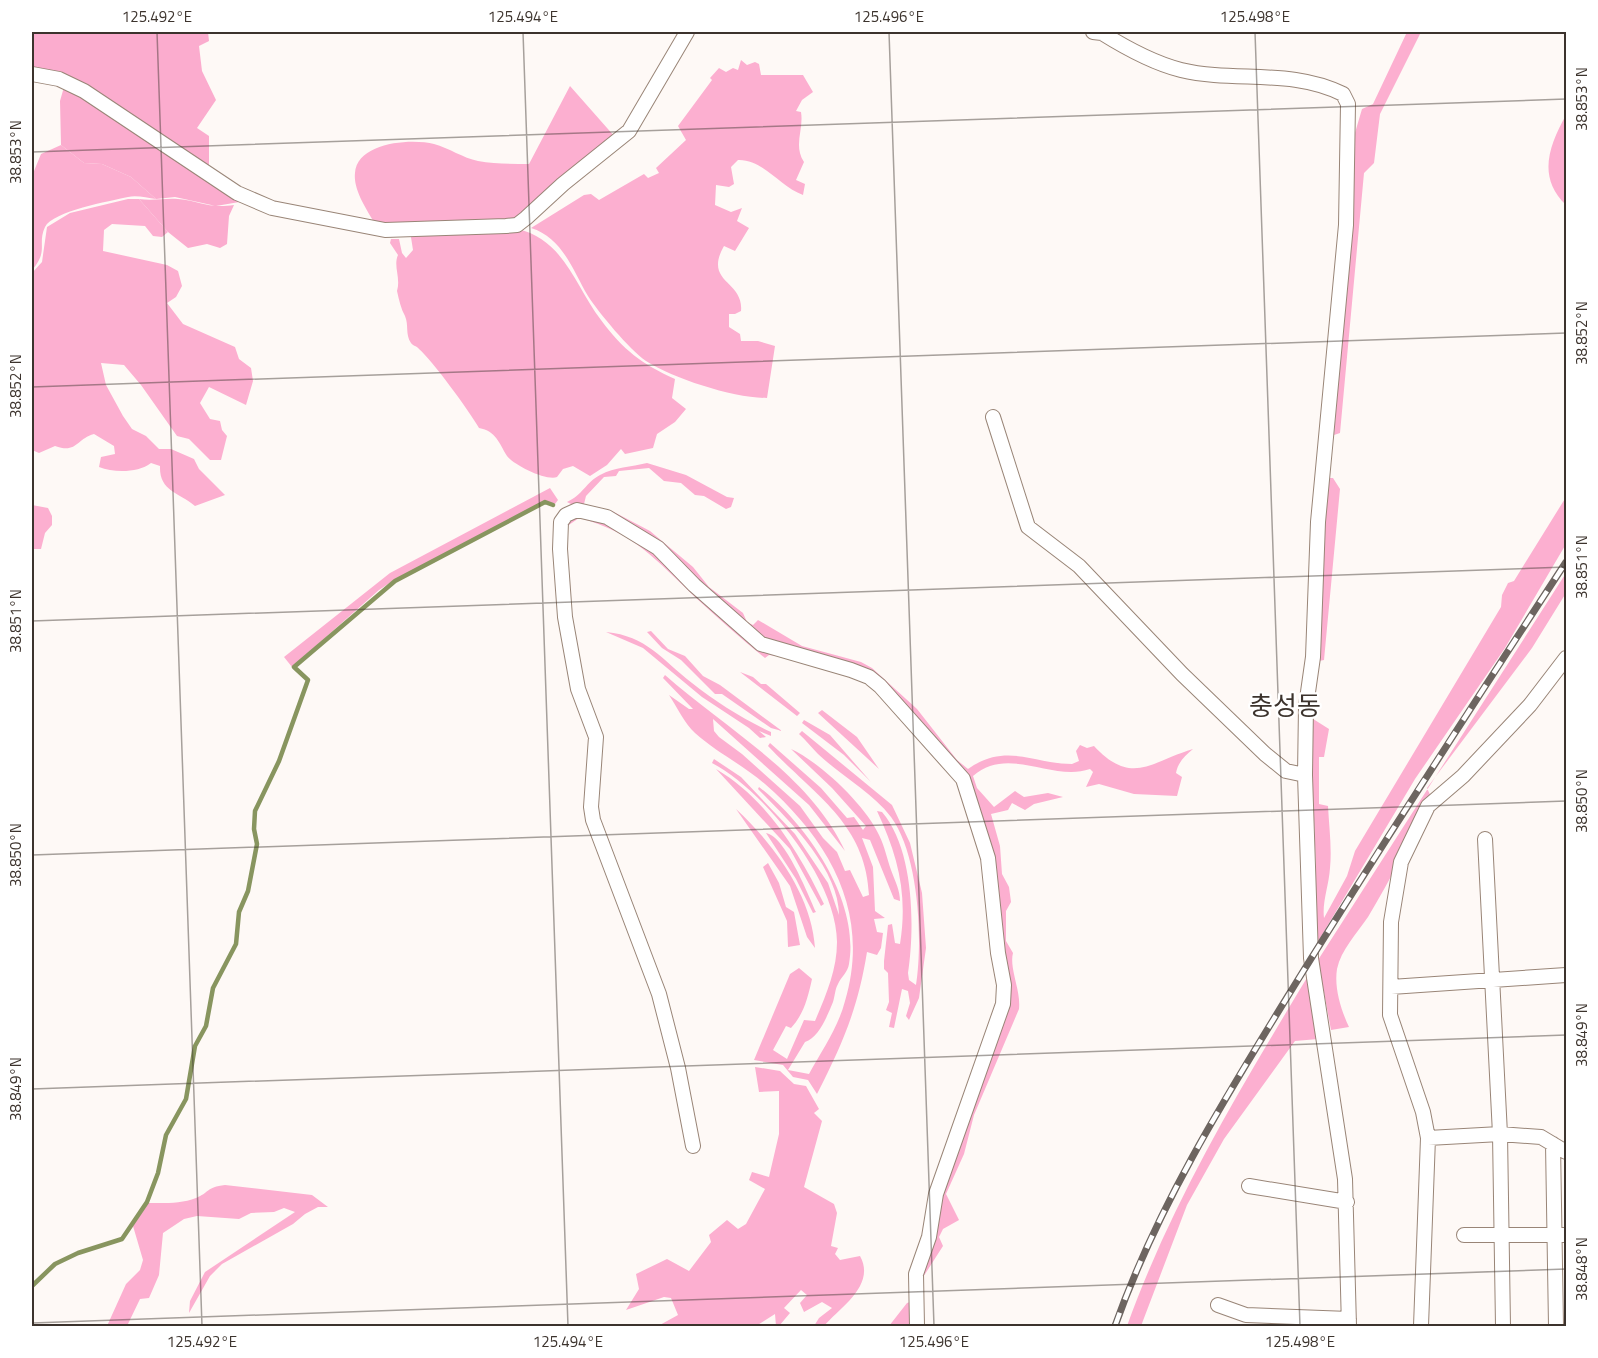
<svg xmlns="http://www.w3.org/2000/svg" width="1598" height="1358" font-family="'Titillium Web','Noto Sans KR',sans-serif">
<rect width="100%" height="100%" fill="#fef9f6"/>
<path fill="#fcafd0" d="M 1407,32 L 1421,32 L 1380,114 L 1374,163 L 1364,173 L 1340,433 L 1334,435 L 1345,302 L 1352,143 L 1362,109 L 1373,104 Z
M 741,60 L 747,65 L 755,62 L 759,64 L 761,75 L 803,75 L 813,92 L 802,100 L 796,111 L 801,112 C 804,130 793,145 804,162 L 796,180 L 805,184 L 803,195 C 780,187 763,159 738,160 L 731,167 L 734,184 L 729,187 L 716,185 L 715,205 L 731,212 L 742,208 L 737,221 L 749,228 L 735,251 L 724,246 C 703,283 744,280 741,311 L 735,314 L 729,314 L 729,327 L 740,334 L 741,341 L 758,341 L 775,346 L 767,398 C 734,398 674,379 646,361 C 629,349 599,313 588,296 C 573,271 563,238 531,228 L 584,195 L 591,194 L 599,200 L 644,174 L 648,178 L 659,173 L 656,168 L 686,140 L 678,126 L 712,80 L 710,78 L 719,68 L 726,72 L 733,68 L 738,70 Z
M 570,86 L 615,137 L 516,220 L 375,224 C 367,210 353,190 355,173 C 357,142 412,138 434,144 C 449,148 463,158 478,161 C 494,164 512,164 529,164 Z
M 1566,115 L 1566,205 C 1537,177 1549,146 1566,115 Z
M 61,145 L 84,163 L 102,164 L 131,177 L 156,199 C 147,198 137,195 128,197 C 110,201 53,211 45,227 C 37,244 49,251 32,270 L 32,176 L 41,154 Z
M 128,199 L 139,199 L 168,232 L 162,237 L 153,236 L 145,226 L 112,224 L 104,230 L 103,251 L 167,265 L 178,271 L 182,286 L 176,297 L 167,303 L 183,324 L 235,347 L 239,359 L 251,368 L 253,381 L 246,405 L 209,387 L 200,403 L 210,419 L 220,421 L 222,430 L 227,436 L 221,460 L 210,460 L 189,439 L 177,436 L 141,385 L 124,365 L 101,363 L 106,385 L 123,416 L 132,429 L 146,436 L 159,449 L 171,449 L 194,459 L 199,469 L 225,495 L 195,506 C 178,492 159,491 160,466 L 151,463 C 138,473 114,473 99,467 L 101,457 L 115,454 L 114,446 L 94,434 C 76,439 77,454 55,446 L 39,453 L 32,450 L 32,273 L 42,262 L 47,227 L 70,213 Z
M 517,229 C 564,239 575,286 601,320 C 623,350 642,364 675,379 L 672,398 L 686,409 L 675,422 L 657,434 L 653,448 L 625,454 L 621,449 L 607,465 L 590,476 L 573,466 L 563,469 L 557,477 C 546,481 514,465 507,456 C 499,443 496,431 479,428 C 470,412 432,360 419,349 C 417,346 413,346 411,343 C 405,334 409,325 405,316 C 401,309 399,300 397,291 C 401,278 393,266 398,255 L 390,243 L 391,239 L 399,239 L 402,253 L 406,258 L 413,250 L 410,231 Z
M 647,463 L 686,475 L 727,497 L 734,498 L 731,507 L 726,509 L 704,496 L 695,495 L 681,483 L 664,481 L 649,468 L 619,471 L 616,476 L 604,477 L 586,496 L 584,504 L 612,511 L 650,531 L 693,567 L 709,587 L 743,613 L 747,622 L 753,625 L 758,620 L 802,646 L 861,662 L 872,668 L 917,709 L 957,760 L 968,769 C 1006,742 1035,764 1072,764 L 1079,761 L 1076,751 L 1080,745 L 1087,748 L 1094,746 C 1132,787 1152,761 1193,749 C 1185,756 1178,762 1176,773 L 1182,777 L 1177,796 L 1134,794 L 1099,784 L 1086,787 L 1093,772 L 1090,769 C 1052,782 1008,745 973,776 L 977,788 L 994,807 L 1015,791 L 1024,797 L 1048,793 L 1063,797 L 1034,804 L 1025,810 L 1012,803 L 1008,810 L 991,814 L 1000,846 L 1002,874 L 1009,887 L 1011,902 L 1006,911 L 1006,941 L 1013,953 C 1009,968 1021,990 1019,1009 L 974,1115 L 964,1154 L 946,1194 L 959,1220 L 943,1229 L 939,1237 L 943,1246 L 918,1285 L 940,1195 L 1004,1013 L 977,807 L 878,680 L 763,641 L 667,553 L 567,502 C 583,495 586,482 600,475 C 615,467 631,467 647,463 Z
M 1328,478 L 1333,478 L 1340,489 L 1324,660 L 1319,661 L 1323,535 Z
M 550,488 L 558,500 L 555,504 L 544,501 L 394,580 L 379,590 L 292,667 L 284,657 L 390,573 Z
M 1566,497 L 1566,544 L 1505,648 L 1415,779 L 1316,945 L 1316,870 L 1310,717 L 1329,729 L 1324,757 L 1319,757 L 1319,804 L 1328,806 C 1329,826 1332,848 1330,868 C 1329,885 1322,902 1324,918 L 1347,876 L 1355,851 L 1501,607 L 1502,595 L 1508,583 L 1514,581 Z
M 32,505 L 48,508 L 52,516 L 52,525 L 45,533 L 41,549 L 32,549 Z
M 578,514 L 605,521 L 640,541 L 787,657 L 769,655 L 765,658 C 741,639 718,618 695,597 C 657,561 634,532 579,518 L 563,529 L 567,523 Z
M 1566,573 L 1566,593 L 1532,648 L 1427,788 L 1432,799 C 1411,838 1391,879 1368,917 C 1357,933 1341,950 1337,969 C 1334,988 1341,1010 1349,1027 L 1331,1030 L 1318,960 Z
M 651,631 L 668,649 L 685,656 L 703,676 L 720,685 L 782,731 L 771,728 L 722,694 L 715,694 L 681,660 L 662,648 L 647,632 Z
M 606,632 C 647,636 661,659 692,683 C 716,702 743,719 771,732 L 771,736 L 759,731 L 766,737 L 760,738 L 749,728 L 702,697 L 643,648 Z
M 740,672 L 753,677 L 761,684 L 766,684 L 800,713 L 797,716 Z
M 665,675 C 726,729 810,775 845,851 L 809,805 L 713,719 L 714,731 L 719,737 L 742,754 L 800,806 L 823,838 L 837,852 L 845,871 L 850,870 L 863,897 L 869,895 C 866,823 813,794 768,746 L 770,743 L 821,788 L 847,818 L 854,817 L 863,830 L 866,826 L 832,788 L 791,749 C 820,762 866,806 879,835 C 885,847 887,859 891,870 C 895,881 900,890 900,901 L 894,899 L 870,840 L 862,838 L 873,867 L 875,911 L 885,918 L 874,919 L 877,932 L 883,933 L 881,948 L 877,955 L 867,952 C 858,1008 843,1043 817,1094 L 808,1080 L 793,1077 L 783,1065 L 754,1060 L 790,974 L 799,968 L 812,979 C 808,997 804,1014 791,1028 L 786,1026 L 773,1050 L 787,1059 L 804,1020 L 815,1021 C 826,995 837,970 837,942 C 837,880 765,791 712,763 L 714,759 L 741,777 L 795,834 L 828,883 L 839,915 C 839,869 788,819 758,789 L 759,787 C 807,824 860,901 849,964 C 848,972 841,977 838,984 C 835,989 835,996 833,1002 C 828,1014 819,1038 805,1042 L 788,1070 L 809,1074 C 822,1050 838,1028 845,1001 C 871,913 830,841 765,784 C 743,765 716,752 695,733 C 685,724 677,707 669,695 L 689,709 L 693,709 L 663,678 Z
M 822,710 L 857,737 L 879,769 L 818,713 Z
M 804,720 L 830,735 L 871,782 L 844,755 L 802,723 Z
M 802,731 L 892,805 L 910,843 L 922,893 L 926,948 L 919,998 L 909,1020 L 906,1016 L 910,1003 L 908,991 L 902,989 L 894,1028 L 889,1027 L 892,1013 L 886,1010 L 889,1002 L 888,973 L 884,969 L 884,961 L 888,925 L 892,924 L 895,943 L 900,944 C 908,894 898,856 877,811 L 882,812 C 914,849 915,927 908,973 L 909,980 L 916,985 C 923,940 919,855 891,817 C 872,792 840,775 818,754 C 811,747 806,740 799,734 Z
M 716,769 C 767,799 799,852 824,904 L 821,906 L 790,849 Z
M 736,809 C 774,844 812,896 815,948 L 807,937 L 790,886 Z
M 766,833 C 785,836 808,894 816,912 L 813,913 L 796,879 Z
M 768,863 L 779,883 L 786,907 L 794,912 L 800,945 L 788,947 L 787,921 L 763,867 Z
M 1308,976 L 1318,1039 L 1295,1041 L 1224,1139 L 1187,1205 L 1141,1326 L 1127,1326 C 1172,1201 1240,1089 1308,976 Z
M 755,1067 L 780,1071 L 794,1084 L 806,1086 L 819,1109 L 814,1113 L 822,1121 L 804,1187 L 834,1204 L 837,1213 L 831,1246 L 838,1248 L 835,1254 L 840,1260 L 860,1256 C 876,1285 841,1307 824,1326 L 814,1326 L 819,1318 L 832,1308 L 822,1302 L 804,1312 L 800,1303 L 807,1295 L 801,1290 L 784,1308 L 790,1313 L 779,1326 L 776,1326 L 775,1314 L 756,1326 L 658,1326 L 678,1315 L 671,1298 L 664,1297 L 626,1310 L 639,1289 L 636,1274 L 667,1259 L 689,1271 L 711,1242 L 709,1235 L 727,1220 L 738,1229 L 746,1224 L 765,1189 L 749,1180 L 752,1172 L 769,1177 L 779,1134 L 779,1091 L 759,1092 Z
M 225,1185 L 312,1195 L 328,1207 L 318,1207 L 305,1214 L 293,1224 L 222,1264 L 210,1276 L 189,1313 L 190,1301 L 205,1272 L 295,1212 L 284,1208 L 274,1212 L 251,1213 L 239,1219 L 197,1216 L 184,1219 L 163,1233 L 159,1275 L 149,1298 L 140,1299 L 127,1326 L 107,1326 L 126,1284 L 140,1270 L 143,1260 L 133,1226 L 148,1203 C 163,1203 181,1204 196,1198 C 209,1193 206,1187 225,1185 Z
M 910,1302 L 914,1326 L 889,1326 L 907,1303 Z"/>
<path fill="#fbacce" d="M 32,32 L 208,32 L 209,41 L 199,46 L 202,71 L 216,100 L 197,128 L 209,136 L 209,169 L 32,70 Z
M 64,87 L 85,98 L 245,201 L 216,206 L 175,197 L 156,199 L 131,177 L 102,164 L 84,163 L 61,145 L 60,101 Z
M 139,199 C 153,201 165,198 178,199 C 201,201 208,209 234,205 L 229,216 L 227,244 L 220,248 L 207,244 L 188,248 L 168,232 Z"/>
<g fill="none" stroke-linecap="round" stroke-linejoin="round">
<path stroke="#88955f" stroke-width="4.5" d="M 32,1286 L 55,1264 L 78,1253 L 122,1239 L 147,1202 L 158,1173 L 166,1135 L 186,1099 L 195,1046 L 206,1026 L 213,988 L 236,944 L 239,912 L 248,891 L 257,844 L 254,829 L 255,811 L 279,761 L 308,680 L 294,667 L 395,581 L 545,502 L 553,505"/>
<g stroke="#998577" stroke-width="16">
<path id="minor" d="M 1093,32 L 1102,33 C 1126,48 1153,63 1181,70 C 1236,83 1290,68 1343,94 L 1348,104 L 1346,225 L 1318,522 L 1313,657 L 1306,706 L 1305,775 L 1311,958 L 1345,1179 L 1349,1326
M 32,74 L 59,79 L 84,91 L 237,193 L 272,208 L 385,230 L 506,226 L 517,225 L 526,218 L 563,184 L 629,131 L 687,32
M 993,417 L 1028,527 L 1079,566 L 1182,674 L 1265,754 L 1286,771 L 1305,775
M 1485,839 L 1500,1134 L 1503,1326
M 1391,987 L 1566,975
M 1428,1138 L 1500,1134 L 1541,1137 L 1566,1152
M 1553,1144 L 1556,1326
M 693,1146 L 678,1068 L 659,994 L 593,820 L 591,807 L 596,737 L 578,689 L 565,617 L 560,549 L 561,522 L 566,515 L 577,510 L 607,517 L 658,548 L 694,585 L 761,644 L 851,670 L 869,677 L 880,686 L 963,779 L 988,858 L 998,953 L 1004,985 L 1003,1004 L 936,1194 L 929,1237 L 916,1274 L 917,1326
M 1249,1186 L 1347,1202
M 1464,1235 L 1566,1235
M 1218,1305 L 1246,1315 L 1349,1319
M 1421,1326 L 1428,1138 L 1423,1112 L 1390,1015 L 1391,922 L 1401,862 L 1428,806 L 1463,776 L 1530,705 L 1566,658"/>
</g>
<use href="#minor" stroke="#fff" stroke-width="14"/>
<g stroke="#6d6560" stroke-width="7">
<path id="rail" d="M 1115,1326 C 1159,1202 1230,1090 1299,978 C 1386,838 1476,700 1566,562"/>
</g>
<use href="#rail" stroke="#fff" stroke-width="4.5" stroke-dasharray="14" stroke-linecap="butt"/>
</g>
<path fill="none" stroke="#3c332d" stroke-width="1.5" stroke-opacity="0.45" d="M 157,32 L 202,1326M 523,32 L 568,1326M 889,32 L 934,1326M 1255,32 L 1300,1326M 32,152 L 1566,99M 32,387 L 1566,333M 32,621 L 1566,567M 32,855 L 1566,801M 32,1089 L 1566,1035M 32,1323 L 1566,1269"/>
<g text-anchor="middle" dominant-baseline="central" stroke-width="4.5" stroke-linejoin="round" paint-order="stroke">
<g font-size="26" fill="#3c332d" stroke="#fff">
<text x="1285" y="705">충성동</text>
</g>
</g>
<rect width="1598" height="1358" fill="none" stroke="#ffffff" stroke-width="66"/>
<rect x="33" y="33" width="1532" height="1292" fill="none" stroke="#3c332d" stroke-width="2"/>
<g font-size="15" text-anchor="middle" fill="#3c332d">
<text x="157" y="22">125.492°E</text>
<text x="523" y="22">125.494°E</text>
<text x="889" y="22">125.496°E</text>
<text x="1255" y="22">125.498°E</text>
<text transform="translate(1582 99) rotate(-90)" y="5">38.853°N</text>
<text transform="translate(16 152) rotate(-90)" y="5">38.853°N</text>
<text transform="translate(1582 333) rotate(-90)" y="5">38.852°N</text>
<text transform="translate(16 386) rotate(-90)" y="5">38.852°N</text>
<text transform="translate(1582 567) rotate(-90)" y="5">38.851°N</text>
<text transform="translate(16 621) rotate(-90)" y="5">38.851°N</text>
<text transform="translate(1582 801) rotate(-90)" y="5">38.850°N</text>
<text transform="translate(16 855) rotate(-90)" y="5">38.850°N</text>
<text transform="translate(1582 1035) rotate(-90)" y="5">38.849°N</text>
<text transform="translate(16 1089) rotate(-90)" y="5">38.849°N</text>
<text transform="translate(1582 1269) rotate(-90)" y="5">38.848°N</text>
<text x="202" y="1347">125.492°E</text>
<text x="568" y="1347">125.494°E</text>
<text x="934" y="1347">125.496°E</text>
<text x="1300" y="1347">125.498°E</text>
</g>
</svg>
